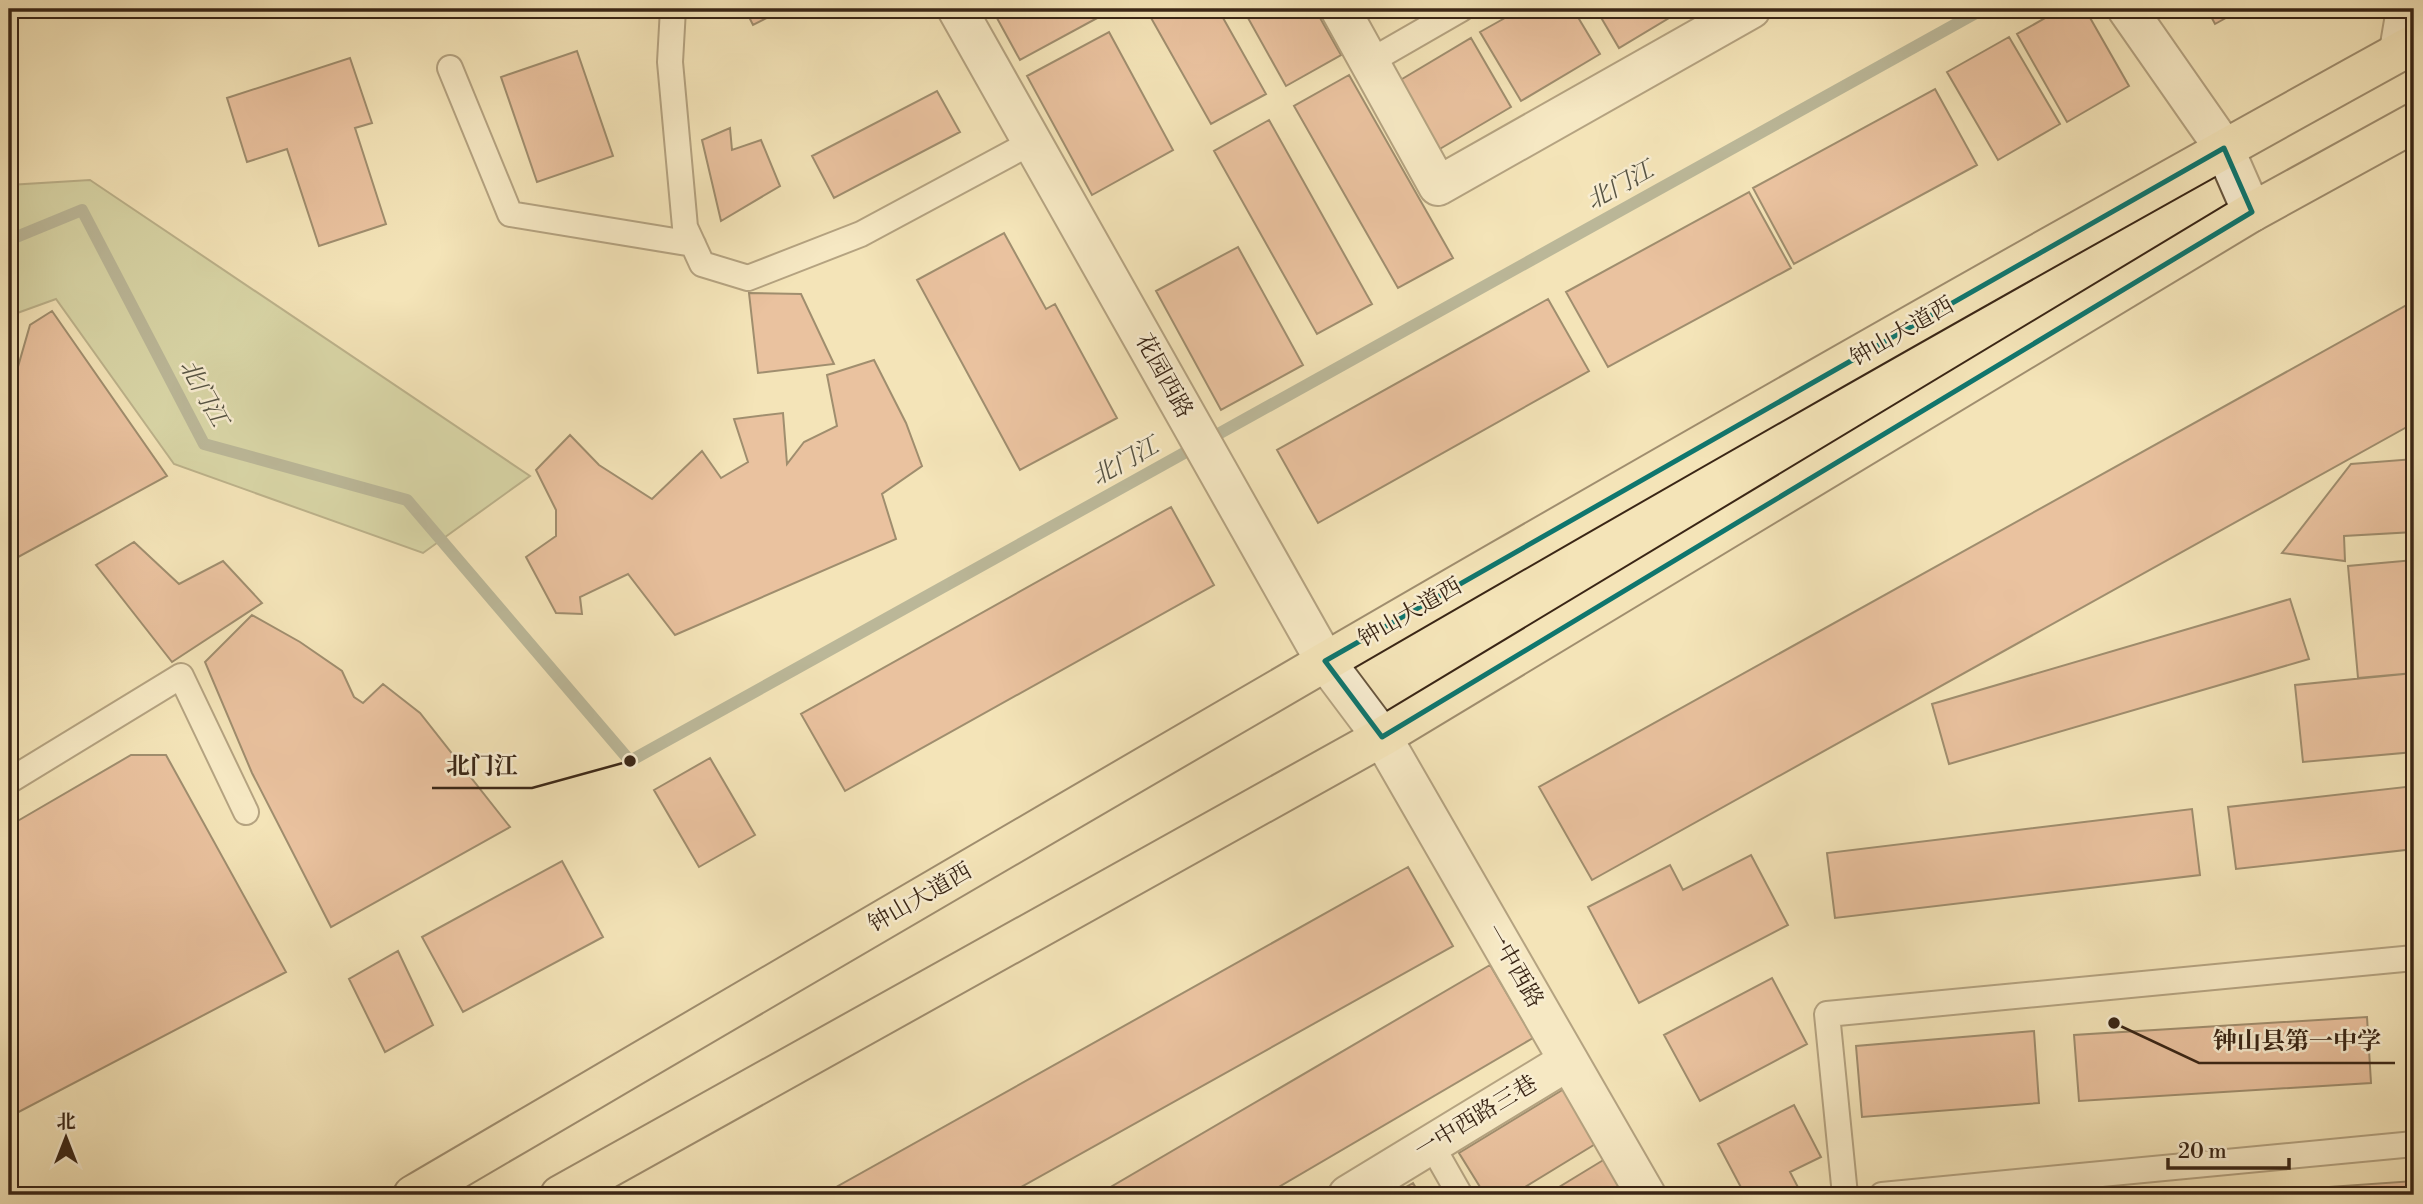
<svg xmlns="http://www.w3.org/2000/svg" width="2423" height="1204" font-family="'Libre Bodoni','Noto Serif SC',serif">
<rect width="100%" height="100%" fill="#f4e4b8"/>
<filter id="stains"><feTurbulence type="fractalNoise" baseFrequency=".00286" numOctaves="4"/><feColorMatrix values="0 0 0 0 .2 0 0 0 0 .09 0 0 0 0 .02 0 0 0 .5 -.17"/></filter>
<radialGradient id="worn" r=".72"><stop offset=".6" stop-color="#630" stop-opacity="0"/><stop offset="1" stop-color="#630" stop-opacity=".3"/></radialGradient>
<path fill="#b8c592" stroke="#797654" stroke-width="2" d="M 90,180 L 530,476 L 423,553 L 174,464 L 56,299 L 9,316 L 9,185 Z"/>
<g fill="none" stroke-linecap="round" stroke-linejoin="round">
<path stroke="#758272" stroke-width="12" d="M 9,240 L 82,210 L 204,444 L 407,500 L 630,761 L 1983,9"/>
</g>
<path fill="#dd9a80" stroke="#3a2616" stroke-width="2" d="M 745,9 L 784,9 L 753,25 Z
M 992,9 L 1098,9 L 1101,16 L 1020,60 Z
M 1146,9 L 1218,9 L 1266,94 L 1211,124 Z
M 1243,9 L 1315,9 L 1341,55 L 1286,86 Z
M 1521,9 L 1573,9 L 1600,54 L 1521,101 L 1480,32 Z
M 1596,9 L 1684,9 L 1619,48 Z
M 2061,9 L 2085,9 L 2129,86 L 2067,122 L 2017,34 Z
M 2207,9 L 2242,9 L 2215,24 Z
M 1109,32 L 1173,150 L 1092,195 L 1027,76 Z
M 2009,37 L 2060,124 L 1998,160 L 1947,72 Z
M 1471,38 L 1511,107 L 1433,153 L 1392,85 Z
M 577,51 L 613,156 L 537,182 L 501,77 Z
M 350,58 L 372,123 L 355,128 L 386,224 L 319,246 L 287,149 L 247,162 L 227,98 Z
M 1349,75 L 1453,258 L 1398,288 L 1294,106 Z
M 1935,89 L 1977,165 L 1794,264 L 1753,188 Z
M 937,91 L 960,132 L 834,198 L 812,156 Z
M 1269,120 L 1372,304 L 1317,334 L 1214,151 Z
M 730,128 L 732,150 L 761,140 L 780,186 L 721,221 L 702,140 Z
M 1749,192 L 1791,268 L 1608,367 L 1566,292 Z
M 1004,233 L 1046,309 L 1055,304 L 1117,418 L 1020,470 L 917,280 Z
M 1238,247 L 1303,365 L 1221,410 L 1156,291 Z
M 749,293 L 801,294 L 834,364 L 758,373 Z
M 1548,299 L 1589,371 L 1318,523 L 1277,450 Z
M 2414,301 L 2414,423 L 1592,880 L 1539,787 Z
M 52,311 L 167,476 L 9,562 L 9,398 L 30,325 Z
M 874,360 L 906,423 L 922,466 L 882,494 L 896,539 L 675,635 L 628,574 L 580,597 L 582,614 L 556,613 L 526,557 L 556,536 L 556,510 L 536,470 L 570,435 L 599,465 L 652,499 L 702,451 L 721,478 L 748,462 L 734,419 L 783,413 L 787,464 L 804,442 L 837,426 L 827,375 Z
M 2414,459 L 2414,532 L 2344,536 L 2345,561 L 2282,553 L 2351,464 Z
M 1171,507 L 1214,585 L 845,791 L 801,714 Z
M 134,542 L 179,584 L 223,561 L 262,603 L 172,662 L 96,565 Z
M 2414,560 L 2414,673 L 2358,678 L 2348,566 Z
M 2290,599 L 2309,659 L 1949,764 L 1932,704 Z
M 252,615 L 300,642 L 342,671 L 354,697 L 363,703 L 383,684 L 420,713 L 510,827 L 331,927 L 252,773 L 205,662 Z
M 2414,673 L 2414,752 L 2303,762 L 2295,685 Z
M 131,755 L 166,755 L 286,972 L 9,1117 L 9,826 Z
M 710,758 L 755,835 L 699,867 L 654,790 Z
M 2414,786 L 2414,849 L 2236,869 L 2228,807 Z
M 2192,809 L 2200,875 L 1835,918 L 1827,853 Z
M 1751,855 L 1788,925 L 1639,1003 L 1588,907 L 1670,865 L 1683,890 Z
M 562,861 L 603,937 L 463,1012 L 422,937 Z
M 1408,867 L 1453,946 L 1007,1195 L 822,1195 Z
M 398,951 L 433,1025 L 385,1052 L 349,979 Z
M 1490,965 L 1533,1038 L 1265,1195 L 1097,1195 Z
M 1772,978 L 1807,1044 L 1700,1101 L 1664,1035 Z
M 2367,1017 L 2371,1083 L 2079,1101 L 2074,1035 Z
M 2034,1031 L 2039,1103 L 1862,1117 L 1856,1046 Z
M 1564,1089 L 1597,1143 L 1512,1195 L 1485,1195 L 1459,1153 Z
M 1794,1105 L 1821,1157 L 1790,1172 L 1802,1195 L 1745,1195 L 1718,1144 Z
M 1605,1159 L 1627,1195 L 1546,1195 Z
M 2414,1181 L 2414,1195 L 2215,1195 Z
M 1413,1183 L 1420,1195 L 1392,1195 Z"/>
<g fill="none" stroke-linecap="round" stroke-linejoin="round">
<g stroke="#68563e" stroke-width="28">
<path id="service" d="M 673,9 L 670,62 L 685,227 L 702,264 L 748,278 L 861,234 L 1032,142
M 2391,56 L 2399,9
M 1369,62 L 1461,9
M 450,68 L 510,214 L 693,244
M 9,781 L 181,676 L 246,812
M 1431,1144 L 1460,1195
M 1845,1195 L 1827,1014 L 2414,958
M 1882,1195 L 2414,1144"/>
</g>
<g stroke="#68563e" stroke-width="42">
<path id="minor" d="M 1340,9 L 1438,186 L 1751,9
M 2127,9 L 2224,148 L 2252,212
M 1348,1195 L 1568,1061"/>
</g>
<g stroke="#68563e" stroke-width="42">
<path id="tertiary" d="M 957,9 L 1325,661 L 1382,737 L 1646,1195"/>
</g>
<g stroke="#3a2616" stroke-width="42">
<path id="trunk" d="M 413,1195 C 1077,806 1740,415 2414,44
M 560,1195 L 1382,737 L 2252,212 L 2414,123"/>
</g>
<use href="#service" stroke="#f8edd1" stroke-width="24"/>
<use href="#minor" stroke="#f8edd1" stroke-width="38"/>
<use href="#tertiary" stroke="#f8edd1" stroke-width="38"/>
<use href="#trunk" stroke="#f4e4b8" stroke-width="38"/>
</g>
<path d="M0 0H2423V1204H0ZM 2224,148 L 2252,212 L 1382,737 L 1325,661 Z" fill="#f4e4b8" fill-opacity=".55" fill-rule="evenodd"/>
<path fill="none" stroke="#0f766e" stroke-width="5" stroke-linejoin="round" d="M 2224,148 L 2252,212 L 1382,737 L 1325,661 Z"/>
<g text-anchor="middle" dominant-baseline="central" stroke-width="5" stroke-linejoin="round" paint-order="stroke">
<g font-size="23" fill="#3a2616" stroke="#f8edd1">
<text transform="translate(1902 332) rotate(-30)">钟山大道西</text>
<text transform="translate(1164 376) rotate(61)">花园西路</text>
<text transform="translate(1410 613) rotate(-30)">钟山大道西</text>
<text transform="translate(920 898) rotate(-30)">钟山大道西</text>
<text transform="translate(1514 966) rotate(60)">一中西路</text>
<text transform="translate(1476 1117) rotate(-31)">一中西路三巷</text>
</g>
<g font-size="24" font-style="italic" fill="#575444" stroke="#f8edd1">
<text transform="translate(1620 186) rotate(-29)">北门江</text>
<text transform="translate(203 393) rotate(61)">北门江</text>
<text transform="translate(1125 462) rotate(-29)">北门江</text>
</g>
</g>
<path fill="none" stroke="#3a2616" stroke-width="2.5" d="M630 761L532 788H432M2114 1023L2199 1063H2395"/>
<g fill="#3a2616" stroke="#f8edd1" stroke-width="2.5">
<circle cx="630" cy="761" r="7"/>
<circle cx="2114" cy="1023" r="7"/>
</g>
<g font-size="24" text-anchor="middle" font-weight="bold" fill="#3a2616" stroke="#f8edd1" stroke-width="5" stroke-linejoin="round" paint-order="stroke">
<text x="482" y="774">北门江</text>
<text x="2297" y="1049">钟山县第一中学</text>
</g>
<rect width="2423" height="1204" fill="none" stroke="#f4e4b8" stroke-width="35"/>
<rect x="10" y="10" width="2402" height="1183" fill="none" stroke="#3a2616" stroke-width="3.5"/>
<rect x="18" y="18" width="2388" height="1169" fill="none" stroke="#3a2616" stroke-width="2"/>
<g transform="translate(66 1138)" stroke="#f8edd1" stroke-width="5" paint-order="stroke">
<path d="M0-5L12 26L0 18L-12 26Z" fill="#3a2616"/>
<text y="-10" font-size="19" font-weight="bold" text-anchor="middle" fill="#3a2616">北</text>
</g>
<path d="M2168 1158v10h121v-10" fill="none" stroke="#3a2616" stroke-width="3.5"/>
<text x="2178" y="1158" font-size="21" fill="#3a2616" stroke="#f8edd1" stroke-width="5" paint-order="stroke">20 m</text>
<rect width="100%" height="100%" filter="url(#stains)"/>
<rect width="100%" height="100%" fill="url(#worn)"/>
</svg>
